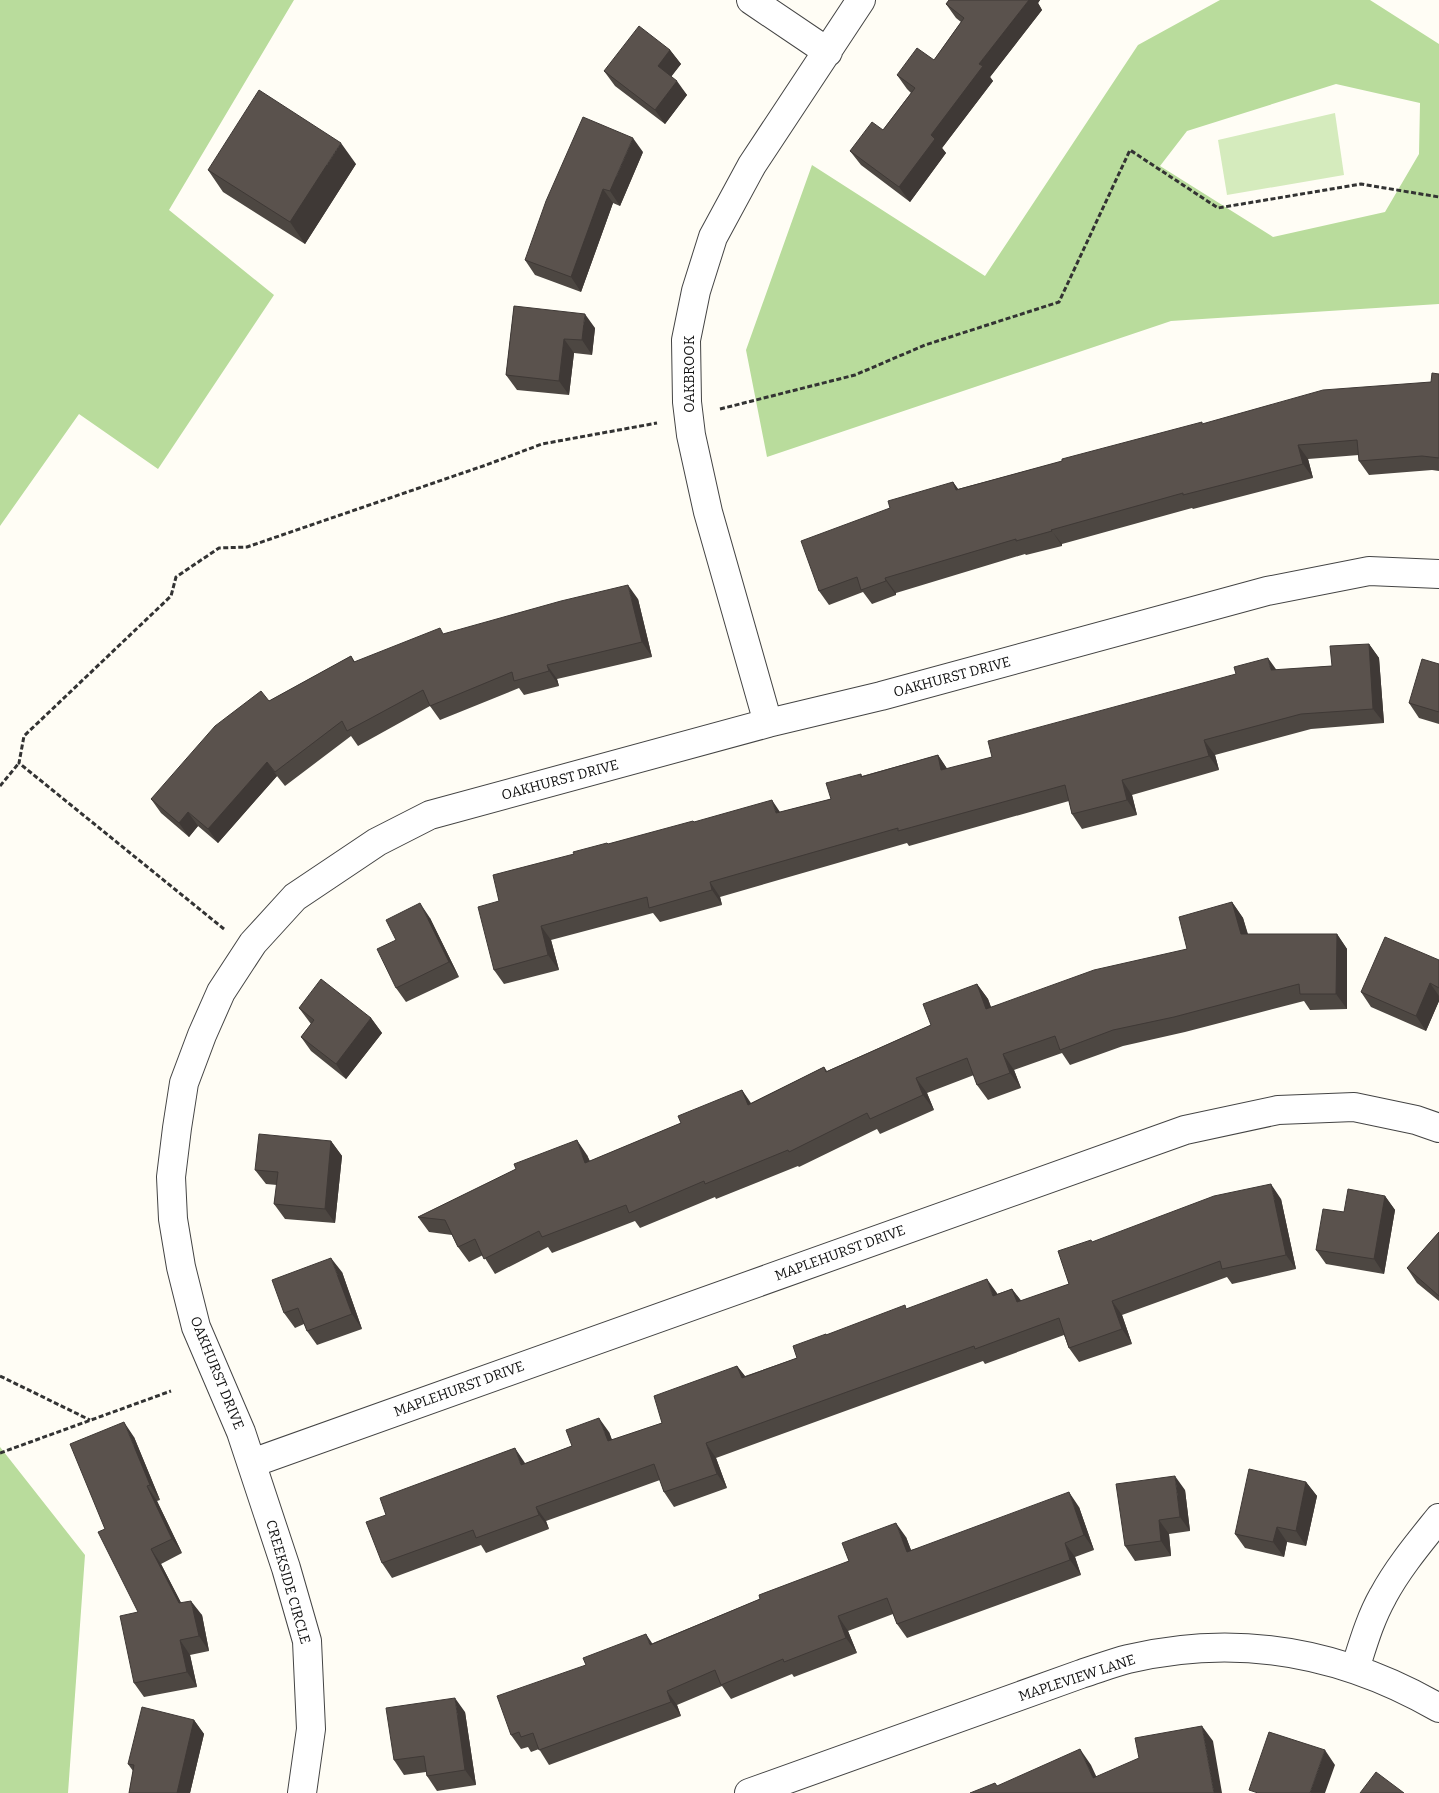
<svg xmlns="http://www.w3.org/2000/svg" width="1439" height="1793" font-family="Bitter,serif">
<rect width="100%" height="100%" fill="#fffdf5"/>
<path fill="#d5ebbd" d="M 1335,113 L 1344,175 L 1227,195 L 1218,140 Z"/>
<path fill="#b9dc9c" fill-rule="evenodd" d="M 0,0 L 294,0 L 169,210 L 274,295 L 158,469 L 79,414 L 0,526 Z
M 1220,0 L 1370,0 L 1439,44 L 1439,304 L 1171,321 L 767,457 L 746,350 L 812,165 L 985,276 L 1138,45 ZM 1336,84 L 1420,103 L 1419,154 L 1385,212 L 1273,237 L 1160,166 L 1187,131 Z
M 0,1447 L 85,1555 L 68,1793 L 0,1793 Z"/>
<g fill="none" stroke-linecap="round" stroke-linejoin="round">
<g stroke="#444" stroke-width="30">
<path id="minor" d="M 751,0 L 828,52
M 768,723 L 708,512 L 691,435 L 687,402 L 686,340 L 696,291 L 713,237 L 752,165 L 861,0
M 252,1463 L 1185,1130 L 1278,1110 L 1354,1107 L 1416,1120 L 1439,1128
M 1355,1669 C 1363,1644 1370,1619 1383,1596 C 1398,1568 1419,1543 1439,1518
M 302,1793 L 311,1729 L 307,1641 L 286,1568 L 241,1432 L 196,1327 L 181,1267 L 173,1219 L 171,1177 L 177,1128 L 184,1083 L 202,1035 L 221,992 L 253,943 L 295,897 L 377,842 L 430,815 L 768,723 L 881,696 L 1267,591 L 1369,571 L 1439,574
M 749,1793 L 1081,1674 C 1097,1669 1112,1663 1128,1659 C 1238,1633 1342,1652 1439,1708"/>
</g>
<path stroke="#333" stroke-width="3" stroke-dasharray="5 2.5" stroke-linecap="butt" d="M 720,409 L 855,375 L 925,345 L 1059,302 L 1130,150 L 1218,208 L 1361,184 L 1439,197
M 0,786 L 19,763
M 224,929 L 19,763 L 24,736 L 171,596 L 176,577 L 219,548 L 247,547 L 486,465 L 542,444 L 657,423
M 0,1376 L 90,1420
M 0,1453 L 171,1391"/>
<use href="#minor" stroke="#fff" stroke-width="28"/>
</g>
<path fill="#4d4742" d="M 949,0 L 1040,0 L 1038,3 L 1042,10 L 990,77 L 993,81 L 942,148 L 946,153 L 910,202 L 861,165 L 850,151 L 883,130 L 911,93 L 907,89 L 897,75 L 934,60 L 961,22 L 956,18 L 946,4 Z
M 670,50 L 681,64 L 671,76 L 687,95 L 665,124 L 615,86 L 604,71 Z
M 643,152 L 620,206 L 613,203 L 581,292 L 535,275 L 525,260 Z
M 356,164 L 305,244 L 223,192 L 208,170 Z
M 514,306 L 595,328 L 592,355 L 574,353 L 569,395 L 517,390 L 506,375 Z
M 1439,374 L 1439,471 L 1432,470 L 1369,475 L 1359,461 L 1359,455 L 1308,459 L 1313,478 L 1193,509 L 1192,508 L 1062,544 L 1062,546 L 1026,555 L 1025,554 L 896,593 L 896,595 L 872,604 L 863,592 L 829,605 L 819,591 L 890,508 L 953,482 L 958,489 L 1203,424 L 1431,382 Z
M 638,599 L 652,657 L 557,679 L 559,686 L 524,695 L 519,688 L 440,720 L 430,706 L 358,746 L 351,736 L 285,786 L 277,776 L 218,843 L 198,826 L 189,837 L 161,813 L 151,799 L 269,701 L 351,656 L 355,662 L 444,634 Z
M 1369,644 L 1379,658 L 1384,723 L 1311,729 L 1215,755 L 1219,770 L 1132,795 L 1137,815 L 1082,829 L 1072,814 L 1069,801 L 909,846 L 907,843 L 720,897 L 722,905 L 660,922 L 653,913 L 551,940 L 559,970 L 504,984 L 494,970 L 499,901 L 574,854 L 608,844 L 694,822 L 780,812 L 831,799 L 861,774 L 862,776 L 938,755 L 947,769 L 992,757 L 1277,670 L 1332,666 Z
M 1439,664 L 1439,724 L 1419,718 L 1409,703 Z
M 1232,902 L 1243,918 L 1248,934 L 1337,934 L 1347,949 L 1347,1009 L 1310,1010 L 1304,1001 L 1185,1032 L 1123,1046 L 1070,1065 L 1062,1053 L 1014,1070 L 1021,1088 L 988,1100 L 977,1085 L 974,1075 L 927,1093 L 934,1110 L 880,1134 L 877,1129 L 799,1167 L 798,1166 L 716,1199 L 715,1197 L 640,1228 L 635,1221 L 552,1253 L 548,1247 L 495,1274 L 483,1255 L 469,1262 L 458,1247 L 452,1235 L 429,1232 L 418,1217 L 516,1169 L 587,1155 L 590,1161 L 681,1123 L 742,1090 L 751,1103 L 824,1067 L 827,1071 L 931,1025 L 977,984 L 988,999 L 991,1007 L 1187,949 Z
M 430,918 L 459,977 L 406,1002 L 396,988 L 396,940 Z
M 1439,960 L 1439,1001 L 1426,1031 L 1371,1007 L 1361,992 Z
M 299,1008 L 371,1018 L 382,1033 L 346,1079 L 311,1051 L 301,1037 L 311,1024 Z
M 331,1141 L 342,1156 L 335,1223 L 285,1219 L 274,1204 L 277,1185 L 266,1184 L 255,1170 Z
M 1385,1196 L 1395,1210 L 1384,1274 L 1326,1264 L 1316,1250 L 1344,1212 Z
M 1281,1199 L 1296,1269 L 1232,1284 L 1227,1277 L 1122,1315 L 1132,1344 L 1079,1362 L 1069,1348 L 1064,1335 L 985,1364 L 983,1361 L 716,1458 L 727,1488 L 674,1507 L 664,1492 L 660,1480 L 546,1521 L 549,1529 L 486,1553 L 481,1545 L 392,1578 L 382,1563 L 526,1463 L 609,1432 L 612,1440 L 662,1423 L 737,1366 L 745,1376 L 797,1358 L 826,1335 L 907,1309 L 997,1294 L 1012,1289 L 1021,1301 L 1069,1284 L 1093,1242 Z
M 1439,1232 L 1439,1301 L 1417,1283 L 1407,1268 Z
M 342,1272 L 362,1329 L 317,1345 L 307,1331 L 304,1324 L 295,1328 L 284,1313 Z
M 134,1437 L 160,1500 L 157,1501 L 182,1553 L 161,1564 L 181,1603 L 202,1615 L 209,1651 L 190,1655 L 197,1687 L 144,1697 L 134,1683 L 138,1612 Z
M 1306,1482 L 1317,1496 L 1306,1546 L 1287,1542 L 1284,1557 L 1245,1548 L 1235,1534 Z
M 1185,1490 L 1190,1531 L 1169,1534 L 1171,1556 L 1135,1561 L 1125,1546 Z
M 1079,1507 L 1094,1550 L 1075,1557 L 1081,1575 L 907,1638 L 897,1624 L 893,1614 L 848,1631 L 857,1653 L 794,1677 L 792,1674 L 731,1699 L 722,1686 L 677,1705 L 681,1716 L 549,1765 L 539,1749 L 531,1752 L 528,1747 L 521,1749 L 511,1735 L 653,1643 L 760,1599 L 849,1561 L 906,1537 L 911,1550 Z
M 465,1712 L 476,1785 L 437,1791 L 427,1776 L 426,1772 L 404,1775 L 394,1760 Z
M 194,1720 L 204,1734 L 190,1793 L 129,1793 L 133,1771 L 128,1764 Z"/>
<path fill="#3f3936" d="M 1029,0 L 1040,0 L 1038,3 L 1042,10 L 990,77 L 993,81 L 942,148 L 946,153 L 910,202 L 899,187 L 931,135 L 979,64 Z
M 670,50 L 681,64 L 668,81 L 658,66 Z
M 677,81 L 687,95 L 665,124 L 655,110 Z
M 633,138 L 643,152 L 620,206 L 610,191 Z
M 341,143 L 356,164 L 305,244 L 290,222 Z
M 603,189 L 613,203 L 581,292 L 571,277 Z
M 585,314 L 595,328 L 592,355 L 582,340 Z
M 564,339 L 574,353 L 569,395 L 559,381 Z
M 1298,445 L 1308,459 L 1313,478 L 1303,464 Z
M 953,482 L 963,496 L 956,490 Z
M 1051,530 L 1062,544 L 1062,546 L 1052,531 Z
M 885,578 L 896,593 L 896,595 L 886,581 Z
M 628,585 L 638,599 L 652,657 L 642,642 Z
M 1369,644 L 1379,658 L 1384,723 L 1373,709 Z
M 1268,658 L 1278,672 L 1271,670 Z
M 547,665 L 557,679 L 559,686 L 549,671 Z
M 1204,740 L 1215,755 L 1219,770 L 1209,756 Z
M 938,755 L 948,770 L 941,770 Z
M 267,762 L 277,776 L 218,843 L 208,829 Z
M 1122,780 L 1132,795 L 1137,815 L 1127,800 Z
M 772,800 L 782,815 L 776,813 Z
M 188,812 L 198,826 L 189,837 L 179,823 Z
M 710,882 L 720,897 L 722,905 L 712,890 Z
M 1232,902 L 1243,918 L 1252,950 L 1241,934 Z
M 420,903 L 430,918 L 459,977 L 449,962 Z
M 541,926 L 551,940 L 559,970 L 548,955 Z
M 1337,934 L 1347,949 L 1347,1009 L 1336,994 Z
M 1430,983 L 1439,996 L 1439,1001 L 1426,1031 L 1416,1016 Z
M 977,984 L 988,999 L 997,1024 L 986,1009 Z
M 371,1018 L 382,1033 L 346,1079 L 336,1064 Z
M 1003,1054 L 1014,1070 L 1021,1088 L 1010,1073 Z
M 916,1078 L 927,1093 L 934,1110 L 923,1095 Z
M 742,1090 L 752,1106 L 748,1105 Z
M 577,1140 L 587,1155 L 596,1178 L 585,1163 Z
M 331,1141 L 342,1156 L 335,1223 L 325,1209 Z
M 1271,1184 L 1281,1199 L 1296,1269 L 1286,1255 Z
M 1385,1196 L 1395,1210 L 1384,1274 L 1374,1259 Z
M 331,1258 L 342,1272 L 362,1329 L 352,1314 Z
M 987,1279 L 997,1293 L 1003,1310 L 993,1296 Z
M 1012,1289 L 1023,1303 L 1017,1302 Z
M 1112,1301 L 1122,1315 L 1132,1344 L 1122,1329 Z
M 737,1366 L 748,1380 L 742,1378 Z
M 599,1418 L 609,1432 L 618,1456 L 608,1441 Z
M 124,1422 L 134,1437 L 160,1500 L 150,1485 Z
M 706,1443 L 716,1458 L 727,1488 L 717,1474 Z
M 515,1448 L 525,1463 L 531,1479 L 521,1465 Z
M 1175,1476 L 1185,1490 L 1190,1531 L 1180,1517 Z
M 1306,1482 L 1317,1496 L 1306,1546 L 1296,1531 Z
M 147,1486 L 157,1501 L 182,1553 L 172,1539 Z
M 1069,1492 L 1079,1507 L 1094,1550 L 1084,1535 Z
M 536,1507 L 546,1521 L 549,1529 L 539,1515 Z
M 1159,1520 L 1169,1534 L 1171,1556 L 1161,1541 Z
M 896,1523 L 906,1537 L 917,1566 L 907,1552 Z
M 1277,1527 L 1287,1542 L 1284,1557 L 1273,1542 Z
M 1065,1543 L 1075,1557 L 1081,1575 L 1070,1560 Z
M 151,1549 L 161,1564 L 189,1618 L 179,1603 Z
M 191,1601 L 202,1615 L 209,1651 L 199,1636 Z
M 838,1616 L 848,1631 L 857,1653 L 846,1638 Z
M 646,1634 L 656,1649 L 650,1645 Z
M 180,1640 L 190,1655 L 197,1687 L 187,1672 Z
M 667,1691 L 677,1705 L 681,1716 L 671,1702 Z
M 455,1698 L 465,1712 L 476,1785 L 465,1770 Z
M 194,1720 L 204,1734 L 190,1793 L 177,1793 Z
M 1202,1726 L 1213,1741 L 1222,1793 L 1214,1793 Z
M 1080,1749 L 1091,1765 L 1104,1793 L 1093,1778 Z
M 1325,1750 L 1335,1765 L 1325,1793 L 1310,1793 Z"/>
<path fill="#5a524d" stroke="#3f3936" d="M 949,0 L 1029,0 L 979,64 L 983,66 L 931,135 L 935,139 L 899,187 L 850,151 L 872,122 L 883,130 L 915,88 L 897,75 L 917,48 L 934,60 L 964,18 L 946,4 Z
M 639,26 L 670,50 L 658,66 L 677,81 L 655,110 L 604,71 Z
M 259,90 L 341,143 L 290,222 L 208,170 Z
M 583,117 L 633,138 L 610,191 L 603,189 L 571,277 L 525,260 L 546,201 Z
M 514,306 L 585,314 L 582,340 L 564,339 L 559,381 L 506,375 Z
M 1432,373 L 1439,374 L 1439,458 L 1422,456 L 1359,461 L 1357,440 L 1298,445 L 1303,464 L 1183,495 L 1183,493 L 1051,530 L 1052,531 L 1016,541 L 1016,539 L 885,578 L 886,581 L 861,590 L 857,577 L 819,591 L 801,541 L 890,508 L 888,501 L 953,482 L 956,490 L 1062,461 L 1062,459 L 1202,422 L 1202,424 L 1323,390 L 1431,382 Z
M 628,585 L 642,642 L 547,665 L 549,671 L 514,681 L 512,672 L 430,706 L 423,690 L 347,731 L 342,721 L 275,772 L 267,762 L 208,829 L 188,812 L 179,823 L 151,799 L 215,726 L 261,691 L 269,701 L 351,656 L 354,662 L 440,628 L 443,634 L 561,601 Z
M 1369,644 L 1373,709 L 1301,714 L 1204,740 L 1209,756 L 1122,780 L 1127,800 L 1072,814 L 1065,785 L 898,831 L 898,828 L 710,882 L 712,890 L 649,908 L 647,897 L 541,926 L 548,955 L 494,970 L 478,907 L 499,901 L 493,875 L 574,854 L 573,852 L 607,843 L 608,844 L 693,821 L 694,822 L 772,800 L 776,813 L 831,799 L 826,783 L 861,774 L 861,777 L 938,755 L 941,770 L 992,757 L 988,741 L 1236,674 L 1234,667 L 1268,658 L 1271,670 L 1332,666 L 1330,646 Z
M 1422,659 L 1439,664 L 1439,712 L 1409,703 Z
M 1232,902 L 1241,934 L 1337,934 L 1336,994 L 1300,994 L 1299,984 L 1174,1017 L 1113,1030 L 1060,1050 L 1055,1036 L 1003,1054 L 1010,1073 L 977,1085 L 967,1058 L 916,1078 L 923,1095 L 870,1119 L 867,1113 L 789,1152 L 788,1150 L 705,1184 L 704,1181 L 629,1213 L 626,1205 L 542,1237 L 539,1231 L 484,1259 L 475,1239 L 458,1247 L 445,1220 L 418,1217 L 516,1169 L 514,1164 L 577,1140 L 585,1163 L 681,1123 L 678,1116 L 742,1090 L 748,1105 L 824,1067 L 826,1072 L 931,1025 L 923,1004 L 977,984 L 986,1009 L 1094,970 L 1187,949 L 1179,917 Z
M 420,903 L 449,962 L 396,988 L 377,949 L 396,940 L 386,920 Z
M 1385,937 L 1439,960 L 1439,988 L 1430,983 L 1416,1016 L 1361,992 Z
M 321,979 L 371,1018 L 336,1064 L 301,1037 L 314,1020 L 299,1008 Z
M 259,1134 L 331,1141 L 325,1209 L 274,1204 L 278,1172 L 255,1170 Z
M 1271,1184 L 1286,1255 L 1222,1269 L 1220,1261 L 1112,1301 L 1122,1329 L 1069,1348 L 1059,1318 L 975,1349 L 974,1346 L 706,1443 L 717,1474 L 664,1492 L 654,1464 L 536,1507 L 539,1515 L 476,1538 L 473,1530 L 382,1563 L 366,1522 L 386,1515 L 380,1498 L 515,1448 L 521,1465 L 572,1446 L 566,1430 L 599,1418 L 608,1441 L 662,1423 L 654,1396 L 737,1366 L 742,1378 L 797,1358 L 793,1346 L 826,1334 L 826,1335 L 905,1305 L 906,1309 L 987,1279 L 993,1296 L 1012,1289 L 1017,1302 L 1069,1284 L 1058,1251 L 1091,1240 L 1092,1242 L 1214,1196 Z
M 1348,1189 L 1385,1196 L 1374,1259 L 1316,1250 L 1323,1209 L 1344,1212 Z
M 1439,1232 L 1439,1296 L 1407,1268 Z
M 331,1258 L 352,1314 L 307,1331 L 298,1308 L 284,1313 L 272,1280 Z
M 124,1422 L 150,1485 L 147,1486 L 172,1539 L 151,1549 L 179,1603 L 191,1601 L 199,1636 L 180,1640 L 187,1672 L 134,1683 L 120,1616 L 138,1612 L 98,1532 L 105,1529 L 70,1444 Z
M 1249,1469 L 1306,1482 L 1296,1531 L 1277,1527 L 1273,1542 L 1235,1534 Z
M 1175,1476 L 1180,1517 L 1159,1520 L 1161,1541 L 1125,1546 L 1116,1484 Z
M 1069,1492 L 1084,1535 L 1065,1543 L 1070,1560 L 897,1624 L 887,1598 L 838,1616 L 846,1638 L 784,1662 L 783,1659 L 721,1685 L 715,1670 L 667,1691 L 671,1702 L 539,1750 L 533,1733 L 521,1737 L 519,1732 L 511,1735 L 497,1696 L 586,1665 L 583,1658 L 646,1634 L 650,1645 L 760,1599 L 759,1595 L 849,1561 L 842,1543 L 896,1523 L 907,1552 Z
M 455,1698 L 465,1770 L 427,1776 L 424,1756 L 394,1760 L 386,1708 Z
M 142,1707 L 194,1720 L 177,1793 L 129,1793 L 134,1765 L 128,1764 Z
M 1202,1726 L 1214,1793 L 970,1793 L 995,1783 L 997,1786 L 1080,1749 L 1093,1778 L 1139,1758 L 1135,1738 Z
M 1269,1732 L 1325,1750 L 1310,1793 L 1258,1793 L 1249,1790 Z
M 1376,1772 L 1404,1793 L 1360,1793 Z"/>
<g text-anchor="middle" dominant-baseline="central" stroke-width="5" stroke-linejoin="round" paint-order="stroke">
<g font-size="14" fill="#111" stroke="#fff">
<text transform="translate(689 374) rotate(-90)">OAKBROOK</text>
<text transform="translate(952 677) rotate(-15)">OAKHURST DRIVE</text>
<text transform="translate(560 780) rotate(-15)">OAKHURST DRIVE</text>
<text transform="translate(840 1253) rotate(-20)">MAPLEHURST DRIVE</text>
<text transform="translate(217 1373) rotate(68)">OAKHURST DRIVE</text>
<text transform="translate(459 1389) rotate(-20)">MAPLEHURST DRIVE</text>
<text transform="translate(288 1582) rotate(74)">CREEKSIDE CIRCLE</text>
<text transform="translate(1077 1678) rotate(-18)">MAPLEVIEW LANE</text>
</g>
</g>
</svg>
